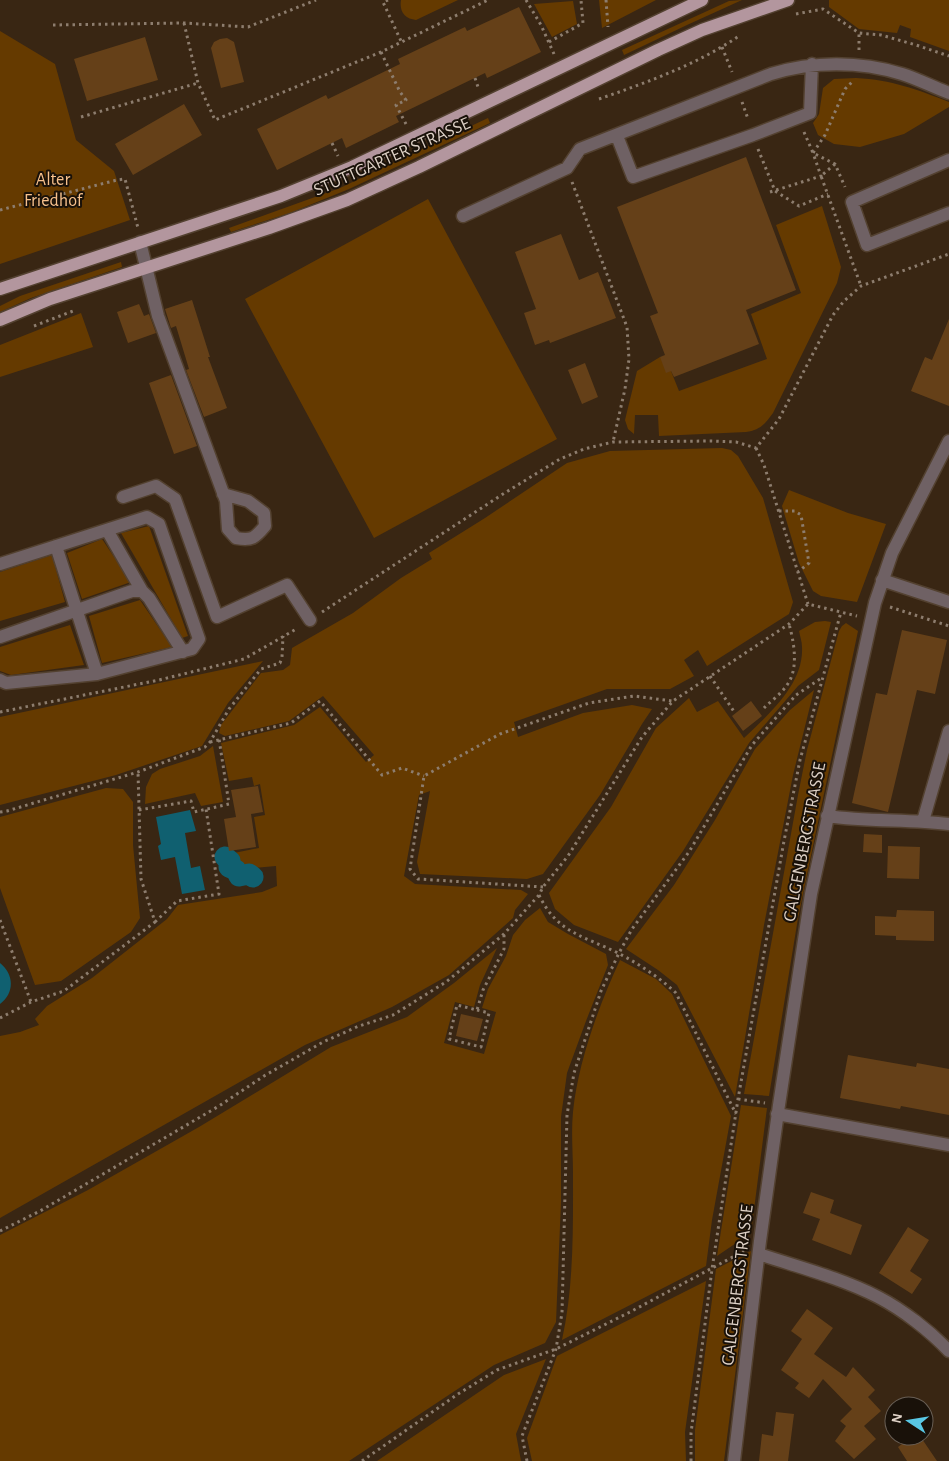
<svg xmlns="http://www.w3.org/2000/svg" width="949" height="1461" font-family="'Alegreya Sans',sans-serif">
<rect width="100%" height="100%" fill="#392613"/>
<path fill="#653a00" d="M 401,0 L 458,0 L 416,20 C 405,19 399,12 401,0 Z
M 599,0 L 656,0 L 602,28 Z
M 742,0 L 687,25 L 624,55 L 622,50 L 729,1 Z
M 829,0 L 949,0 L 949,51 L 910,37 L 911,29 L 900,25 L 897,33 L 859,29 L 829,7 Z
M 573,1 L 577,24 L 552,37 L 534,4 Z
M 0,31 L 55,64 L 76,140 L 114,171 L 130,220 L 0,264 Z
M 856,78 C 892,80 916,89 949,102 L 949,107 L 904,134 L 860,147 L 834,144 L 818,135 L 813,123 L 819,114 L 823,88 L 834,79 Z
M 488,118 L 490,123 L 349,189 L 290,213 L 231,232 L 229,228 L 340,188 Z
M 428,199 L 557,439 L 374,538 L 245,299 Z
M 822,206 L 841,267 L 837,283 L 773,413 C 765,424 760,430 746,432 L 659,436 L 658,415 L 635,415 L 634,434 L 628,429 L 625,420 L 637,371 L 660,357 L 671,371 L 679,391 L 767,359 L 751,314 L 801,293 L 776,225 Z
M 121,262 L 122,267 L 31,298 L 0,312 L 0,306 L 20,296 Z
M 81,313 L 93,347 L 0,377 L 0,345 Z
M 722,448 L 731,450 L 738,456 L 763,498 L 793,602 L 789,614 L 707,666 L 698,650 L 684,660 L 694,676 L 670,689 L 607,689 L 514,722 L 518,737 L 583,713 L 632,705 L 652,709 L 642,724 L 600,795 L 543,874 L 527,879 L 420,874 L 417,862 L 430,791 L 419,795 L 404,876 L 415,884 L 521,890 L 528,894 L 515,910 L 513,918 L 449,975 L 392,1007 L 305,1045 L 0,1218 L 0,1036 L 20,1032 L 39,1025 L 35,1019 L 47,1006 L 92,978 L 167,919 L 178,905 L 262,892 L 277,886 L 276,866 L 242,869 L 234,853 L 259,848 L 254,817 L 265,815 L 260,784 L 254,786 L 252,777 L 229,781 L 221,743 L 294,725 L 320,707 L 366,762 L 374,755 L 323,696 L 289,721 L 225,736 L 219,733 L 221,725 L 261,673 L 283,670 L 290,665 L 292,648 L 353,613 L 401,578 L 432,559 L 429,553 L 485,518 L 567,463 L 610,451 Z
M 789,490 L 848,513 L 886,524 L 857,602 L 821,596 L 813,591 L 799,563 L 782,506 Z
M 149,526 L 188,636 L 182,638 L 121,533 Z
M 102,539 L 131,582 L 82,599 L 67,553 Z
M 52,555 L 65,602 L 0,621 L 0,572 Z
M 140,600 L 172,647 L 102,663 L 89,616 Z
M 825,621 L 831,622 L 819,670 L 798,686 L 749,743 L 683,851 L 618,942 L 574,925 L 555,909 L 549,893 L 611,807 L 656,728 L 689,698 L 697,712 L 718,701 L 744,738 C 769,714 804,684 802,647 C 802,642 800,636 799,631 L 815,622 Z
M 846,623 L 858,631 L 798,918 L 769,1096 L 744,1094 L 798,795 L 807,750 L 839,631 L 842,626 Z
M 70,625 L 84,665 L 11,675 L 0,671 L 0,647 Z
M 263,661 L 228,703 L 202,746 L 116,775 L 0,805 L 0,717 Z
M 814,690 L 793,775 L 764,925 L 735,1097 L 677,985 L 658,970 L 626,949 L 674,885 L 715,820 L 755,749 L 790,710 Z
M 213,746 L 223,802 L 201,806 L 195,793 L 145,804 L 146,787 L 152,774 L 160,769 L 200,756 Z
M 106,788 L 123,789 L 133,802 L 133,845 L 140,918 L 131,932 L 61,981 L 35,985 L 0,888 L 0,817 Z
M 540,908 L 548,922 L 568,934 L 606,954 L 608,965 L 586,1021 L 567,1073 L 561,1117 L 561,1202 L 556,1322 L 545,1343 L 494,1365 L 349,1461 L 0,1461 L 0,1235 L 88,1190 L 199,1127 L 331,1047 L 407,1017 L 454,983 L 497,948 L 480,985 L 474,1007 L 455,1002 L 444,1043 L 484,1054 L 496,1012 L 482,1008 L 488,989 L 506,956 L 513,935 L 525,920 Z
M 620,960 L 656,979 L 672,994 L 731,1116 L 712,1220 L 706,1266 L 562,1340 C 574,1286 573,1228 573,1173 C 573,1153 571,1132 573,1112 C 578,1062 599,1005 620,960 Z
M 741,1105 L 767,1108 L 751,1233 L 717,1256 Z
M 751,1251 L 724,1461 L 695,1461 L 695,1430 L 716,1269 Z
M 706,1281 L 685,1432 L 686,1461 L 532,1461 L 527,1438 L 557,1356 Z
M 546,1359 L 516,1434 L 521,1461 L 377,1461 L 504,1375 Z"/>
<path fill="#106070" d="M 190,810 L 196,831 L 185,833 L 191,868 L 200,866 L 205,890 L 182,894 L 175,857 L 161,860 L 158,846 L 161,844 L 156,817 Z
M 0,963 C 14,974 15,993 0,1004 Z"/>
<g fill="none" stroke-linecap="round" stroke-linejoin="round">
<path stroke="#106070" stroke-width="21" d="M 225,857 L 230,861 L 229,867 L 236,870 L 239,876 L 249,874 L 253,877"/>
</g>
<path fill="#654018" d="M 519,7 L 541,52 L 487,78 L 485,73 L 396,116 L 399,122 L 346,148 L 342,138 L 277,170 L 257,129 L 326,95 L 328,99 L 400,64 L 398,59 L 465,27 L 467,31 Z
M 145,37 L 158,80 L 87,101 L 74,59 Z
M 227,38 L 234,42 L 244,82 L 221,88 L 211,48 L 214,42 L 220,39 Z
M 184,104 L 202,135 L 133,175 L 115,144 Z
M 746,157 L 796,290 L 746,310 L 759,344 L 674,377 L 671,371 L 666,373 L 660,357 L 665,355 L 650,316 L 658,313 L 617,207 Z
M 561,234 L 579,280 L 598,272 L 616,318 L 550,343 L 549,340 L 535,345 L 524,313 L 536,309 L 515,252 Z
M 192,300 L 210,357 L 208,357 L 227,408 L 204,417 L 186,370 L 189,369 L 176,326 L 171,328 L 165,309 Z
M 139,304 L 144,316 L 149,314 L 156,333 L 128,343 L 117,312 Z
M 949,319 L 949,406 L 911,391 L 925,357 L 932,360 Z
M 585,363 L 598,397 L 582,404 L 568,370 Z
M 171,375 L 197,446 L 174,454 L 149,383 Z
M 902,630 L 947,640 L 935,694 L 917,690 L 888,812 L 852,803 L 876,693 L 887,695 Z
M 751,701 L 762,716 L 743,731 L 732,716 Z
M 258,786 L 263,812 L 251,814 L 256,847 L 229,851 L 224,819 L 236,817 L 231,790 Z
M 864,834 L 882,835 L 882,853 L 863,852 Z
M 888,846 L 920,847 L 919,879 L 887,878 Z
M 897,910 L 934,911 L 934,941 L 896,940 L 896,936 L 875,935 L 875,916 L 896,917 Z
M 461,1014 L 483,1019 L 477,1041 L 456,1036 Z
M 848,1055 L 916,1067 L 917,1063 L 949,1069 L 949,1115 L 901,1106 L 900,1109 L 840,1098 Z
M 811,1192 L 834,1200 L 830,1213 L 862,1225 L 851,1255 L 812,1240 L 820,1219 L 803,1213 Z
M 908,1227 L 929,1240 L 910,1271 L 922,1279 L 912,1294 L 879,1273 Z
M 807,1309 L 833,1328 L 814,1354 L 846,1377 L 853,1367 L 875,1390 L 868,1397 L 881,1411 L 864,1426 L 876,1439 L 854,1459 L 835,1441 L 846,1426 L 840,1421 L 852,1409 L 823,1379 L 809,1398 L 795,1388 L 799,1383 L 781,1370 L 802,1339 L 791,1331 Z
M 776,1412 L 794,1414 L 788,1461 L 759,1461 L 762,1434 L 773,1436 Z
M 913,1436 L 920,1436 L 937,1461 L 907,1461 L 898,1447 Z"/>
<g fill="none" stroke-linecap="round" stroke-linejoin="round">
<g stroke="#534130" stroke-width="15">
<path id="minor" d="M 617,136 L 633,177 L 753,135 L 810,113 L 812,64
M 949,160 L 852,202 L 867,245 L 949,213
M 463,216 L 567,168 L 580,149 L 771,74 C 813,61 860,61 902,74 C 918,79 933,87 949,93
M 140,242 L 158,316 L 226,501 L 228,529 L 236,538 C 252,541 255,538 265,526 L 264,513 L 248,501 L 223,494
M 123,497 L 156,486 L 175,499 L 217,617 L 287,585 L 310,620
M 107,530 L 142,591
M 56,546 L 97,674
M 0,564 L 147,517 L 159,524 L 199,639 L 192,649 L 97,674 L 6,683 L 0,680
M 882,580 L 949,602
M 0,637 L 132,591 L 142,591 L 149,598 L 183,652
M 827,816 C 868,822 909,819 949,824
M 923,821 L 949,731
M 777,1114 L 949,1145
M 759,1254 C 798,1267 841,1278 878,1297 C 903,1310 930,1331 949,1351
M 734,1461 L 760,1241 L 779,1105 L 811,894 L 875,603 L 892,553 L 949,441"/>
</g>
<g stroke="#534130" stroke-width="15">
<path id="major" d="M 0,289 L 281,196 L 352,167 L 702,0
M 0,320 L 50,299 L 269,228 L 347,200 L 419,167 L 658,50 L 702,30 L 788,0"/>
</g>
<path stroke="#8d7d6e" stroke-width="3" stroke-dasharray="2.5 4" stroke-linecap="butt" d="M 388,0 L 383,2 L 401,41
M 526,0 L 541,25 L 554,54
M 606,0 L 608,27
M 796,14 L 823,9 L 859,33 L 881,35 L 916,45 L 949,56
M 184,23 L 198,83 L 215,120 L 381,52 L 488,0
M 53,25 L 184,23 L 248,27 L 316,0
M 549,42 L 583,23 L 581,0
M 722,47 L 732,72
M 859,50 L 859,33
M 381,52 L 400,92 L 406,100 L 396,105 L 406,124
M 475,78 L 479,90
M 599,99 C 648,82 696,65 739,36
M 742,102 L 748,119
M 81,117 L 198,83
M 804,132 L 813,153 L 835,164 L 845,187
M 332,143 L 338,156
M 758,149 L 775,191 L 799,206 L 828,194
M 835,164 L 821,176 L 861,286
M 572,182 L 627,327 L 629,359 L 625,389 L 613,442
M 770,192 L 821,176 L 813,153 L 825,135 L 845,89 L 852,82
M 0,210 L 117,180 L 125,179 L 138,228
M 34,326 L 73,311
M 756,448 L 764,465 L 808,604
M 779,511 L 795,511 L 801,515 L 809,563 L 798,572
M 890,607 L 949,626
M 322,612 L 503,494 L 560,459 L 584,449 L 613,442 L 711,441 L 736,442 L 756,448 L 779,419 L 833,315 L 844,301 L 861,286 L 949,254
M 710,676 L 735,713
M 764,708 C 771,701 781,694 787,685 C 799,669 794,642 789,624
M 0,712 L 159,680 L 244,659 L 298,628
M 210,742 L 291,723 L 320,701 L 382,775 L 402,768 L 424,776
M 139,810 L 191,801 L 194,812 L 229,804 L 219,739
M 0,812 L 7,811 L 138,772 L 205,747 L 210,742 L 229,709 L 261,669 L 280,663 L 282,657 L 283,636
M 543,887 L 418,879 L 410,869 L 424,776 L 500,734 L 589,703 L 634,696 L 672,701
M 539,895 C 557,933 584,936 618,953 C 639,964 659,977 676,993 L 736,1114
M 0,920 L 31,1002
M 155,922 L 177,901 L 219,894 L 206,809
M 477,1010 L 489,1013 L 481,1047 L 449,1039 L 457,1005 L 477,1010 L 483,990 L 504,949 L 504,935
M 0,1018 L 31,1002 L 64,991 L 155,922 L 141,879 L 138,772
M 738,1099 L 765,1103
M 0,1231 L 40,1211 L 219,1106 L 264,1076 L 323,1042 L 359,1026 L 393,1015 L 446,982 L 504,934 L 539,895 L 543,887 L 568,856 L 642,737 L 673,701 L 789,624 L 808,604 L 857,616
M 362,1461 L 458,1394 L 497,1370 L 556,1349 L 630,1312 L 744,1251
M 527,1461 L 522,1436 L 556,1349 L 562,1313 L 567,1115 L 574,1073 L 601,991 L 619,953 L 632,929 L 689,852 L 752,745 L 796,695 L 823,677
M 691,1461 L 691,1433 L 712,1269 L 738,1099 L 784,841 L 800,760 L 841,612"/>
<use href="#minor" stroke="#6f6164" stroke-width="12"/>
<use href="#major" stroke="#b3969e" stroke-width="12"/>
</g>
<g text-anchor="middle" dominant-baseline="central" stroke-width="4" stroke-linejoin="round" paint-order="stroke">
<g font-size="18" fill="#ded1c6" stroke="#191109">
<text transform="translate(392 157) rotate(-24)">STUTTGARTER STRASSE</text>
<text transform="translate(805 842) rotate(-79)">GALGENBERGSTRASSE</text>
<text transform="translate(738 1285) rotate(-83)">GALGENBERGSTRASSE</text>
</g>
<g font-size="18" fill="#f8c18c" stroke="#191109">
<text x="53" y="180">Alter<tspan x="53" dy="21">Friedhof</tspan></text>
</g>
</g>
<g transform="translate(909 1421) rotate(282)"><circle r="24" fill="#191109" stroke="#685e55"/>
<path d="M0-4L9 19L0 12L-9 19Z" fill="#59c8e5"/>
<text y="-8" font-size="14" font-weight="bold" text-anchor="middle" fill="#ded1c6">N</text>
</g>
</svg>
